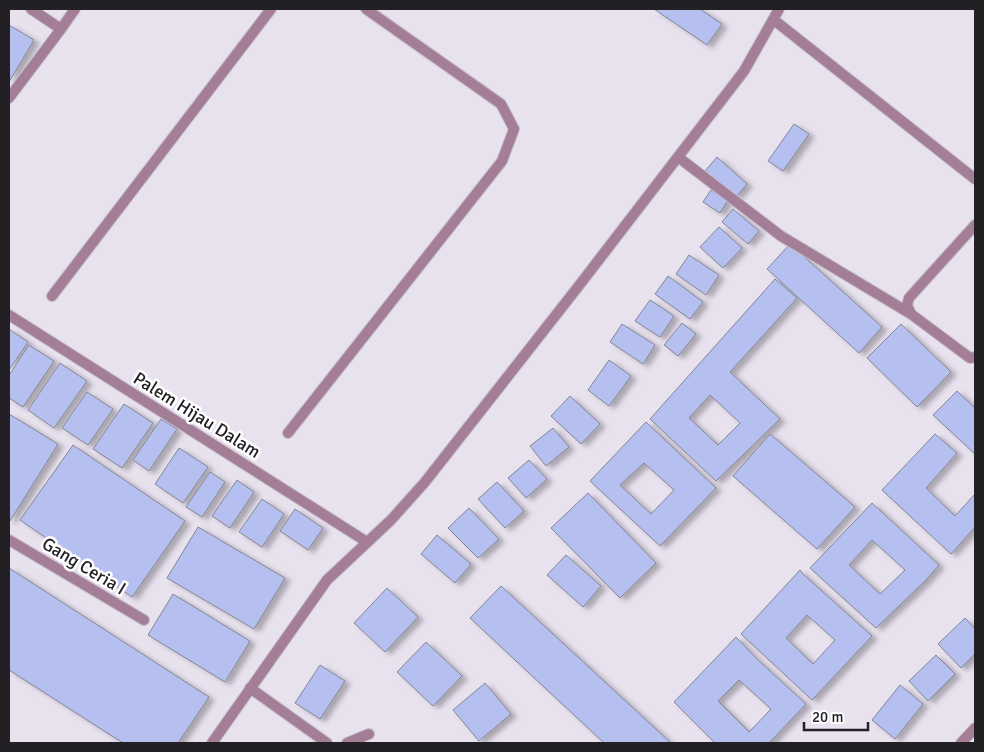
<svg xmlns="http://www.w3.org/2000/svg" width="984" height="752" font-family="Signika,sans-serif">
<defs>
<filter id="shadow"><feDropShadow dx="5.5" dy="3" stdDeviation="2.5" flood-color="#0004"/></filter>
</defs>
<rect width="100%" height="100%" fill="#e8e2ef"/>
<path fill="#b5bff0" stroke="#838693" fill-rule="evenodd" filter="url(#shadow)" d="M 654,9 L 700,9 L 722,24 L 707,45 Z
M 9,25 L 34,40 L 9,82 Z
M 794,124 L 809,134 L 783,171 L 768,161 Z
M 717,157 L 747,184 L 736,197 L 705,171 Z
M 711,190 L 728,200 L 720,213 L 703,202 Z
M 733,209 L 759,231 L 748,244 L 722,222 Z
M 719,227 L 742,248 L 723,268 L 700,247 Z
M 790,244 L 882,327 L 859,353 L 767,269 Z
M 689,255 L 719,275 L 706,295 L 676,274 Z
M 668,276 L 703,302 L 690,319 L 655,294 Z
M 775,279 L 797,298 L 730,372 L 780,419 L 716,481 L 650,419 ZM 710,395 L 740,423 L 718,445 L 689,418 Z
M 650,300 L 674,316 L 660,337 L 635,321 Z
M 682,323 L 696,334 L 678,356 L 664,345 Z
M 622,324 L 655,345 L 643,364 L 610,342 Z
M 901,324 L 951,372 L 917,407 L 867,358 Z
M 9,329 L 28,342 L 9,370 Z
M 29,345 L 54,361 L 23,407 L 9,398 L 9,375 Z
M 609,360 L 631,376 L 609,406 L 588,390 Z
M 60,363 L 87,381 L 54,428 L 28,410 Z
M 957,391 L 975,408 L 975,454 L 933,415 Z
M 87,392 L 113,409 L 88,445 L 62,428 Z
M 570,396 L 600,424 L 581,444 L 551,416 Z
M 124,404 L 153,423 L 122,468 L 93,449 Z
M 9,414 L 58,444 L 10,521 L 9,520 Z
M 161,419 L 177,429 L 149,471 L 133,460 Z
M 646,422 L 716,488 L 660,546 L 590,481 ZM 644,463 L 674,490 L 651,514 L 620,485 Z
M 553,428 L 569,447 L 546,466 L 530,446 Z
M 770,434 L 855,507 L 817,549 L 733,476 Z
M 935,434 L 957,453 L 926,488 L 955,516 L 975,494 L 975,527 L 951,554 L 882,490 Z
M 73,445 L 185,521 L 132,597 L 20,520 Z
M 179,448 L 208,467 L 183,503 L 155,484 Z
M 529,460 L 547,479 L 526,498 L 508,478 Z
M 210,472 L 225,482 L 202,517 L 186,507 Z
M 237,480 L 254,492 L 230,528 L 212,516 Z
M 497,482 L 524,511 L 505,528 L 478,499 Z
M 588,493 L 656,563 L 620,598 L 551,528 Z
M 262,499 L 284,514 L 262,547 L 239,532 Z
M 872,503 L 939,565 L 926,580 L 876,628 L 810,568 ZM 872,540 L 905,570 L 880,594 L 849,565 Z
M 469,508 L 499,539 L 478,558 L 448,528 Z
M 295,509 L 323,528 L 308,550 L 280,531 Z
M 198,527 L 285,578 L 254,629 L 167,578 Z
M 437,535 L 471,564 L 455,583 L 421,554 Z
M 566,555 L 601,586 L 583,607 L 547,575 Z
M 9,568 L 209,697 L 178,743 L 123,743 L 9,670 Z
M 800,570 L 803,574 L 872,636 L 812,700 L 741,634 ZM 807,615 L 835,640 L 813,664 L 786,638 Z
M 501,586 L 671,743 L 604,743 L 470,618 Z
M 387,588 L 418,617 L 385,652 L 354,623 Z
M 173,594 L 250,641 L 225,682 L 148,635 Z
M 965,618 L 975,629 L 975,654 L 961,668 L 938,644 Z
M 736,637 L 758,660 L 806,704 L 769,743 L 715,743 L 674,702 ZM 739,680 L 771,709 L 749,732 L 718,701 Z
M 426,642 L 462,676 L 433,706 L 397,672 Z
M 936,655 L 955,674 L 928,701 L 909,681 Z
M 320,665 L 345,681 L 320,719 L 295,703 Z
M 485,683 L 511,714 L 479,741 L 453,710 Z
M 900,685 L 923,704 L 895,739 L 872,720 Z"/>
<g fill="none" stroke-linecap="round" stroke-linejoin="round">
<g stroke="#c5bfcb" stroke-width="12">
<path id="service" d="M 52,296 L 271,9
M 288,433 L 502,161 L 514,129 L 501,104 L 366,9
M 250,688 L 327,743
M 347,743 L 369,734"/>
</g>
<g stroke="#c5bfcb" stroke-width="12">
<path id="minor" d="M 774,20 L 975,179
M 61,29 L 75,9
M 9,98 L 61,29 L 31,9
M 678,157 L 781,236 L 911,314
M 975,225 L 909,298 L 907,305 L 911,314 L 970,358 L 975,357
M 9,315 L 367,542
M 9,540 L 144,620
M 212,743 L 327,580 L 391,520 L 425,482 L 581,283 L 744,71 L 779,9
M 961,743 L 975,728"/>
</g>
<use href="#service" stroke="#a47e96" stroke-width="10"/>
<use href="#minor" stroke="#a47e96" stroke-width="10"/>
</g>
<g text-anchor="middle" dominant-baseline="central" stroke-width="5" stroke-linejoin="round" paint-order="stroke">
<g font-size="18" fill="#232025" stroke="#fff">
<text transform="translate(197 415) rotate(32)">Palem Hijau Dalam</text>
<text transform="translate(84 566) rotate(31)">Gang Ceria I</text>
</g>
</g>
<rect width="984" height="752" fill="none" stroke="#232025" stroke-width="20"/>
<path d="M804 722v8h64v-8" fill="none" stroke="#232025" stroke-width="2.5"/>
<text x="812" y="722" font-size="15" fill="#232025" stroke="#ffffff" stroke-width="4" paint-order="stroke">20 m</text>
</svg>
